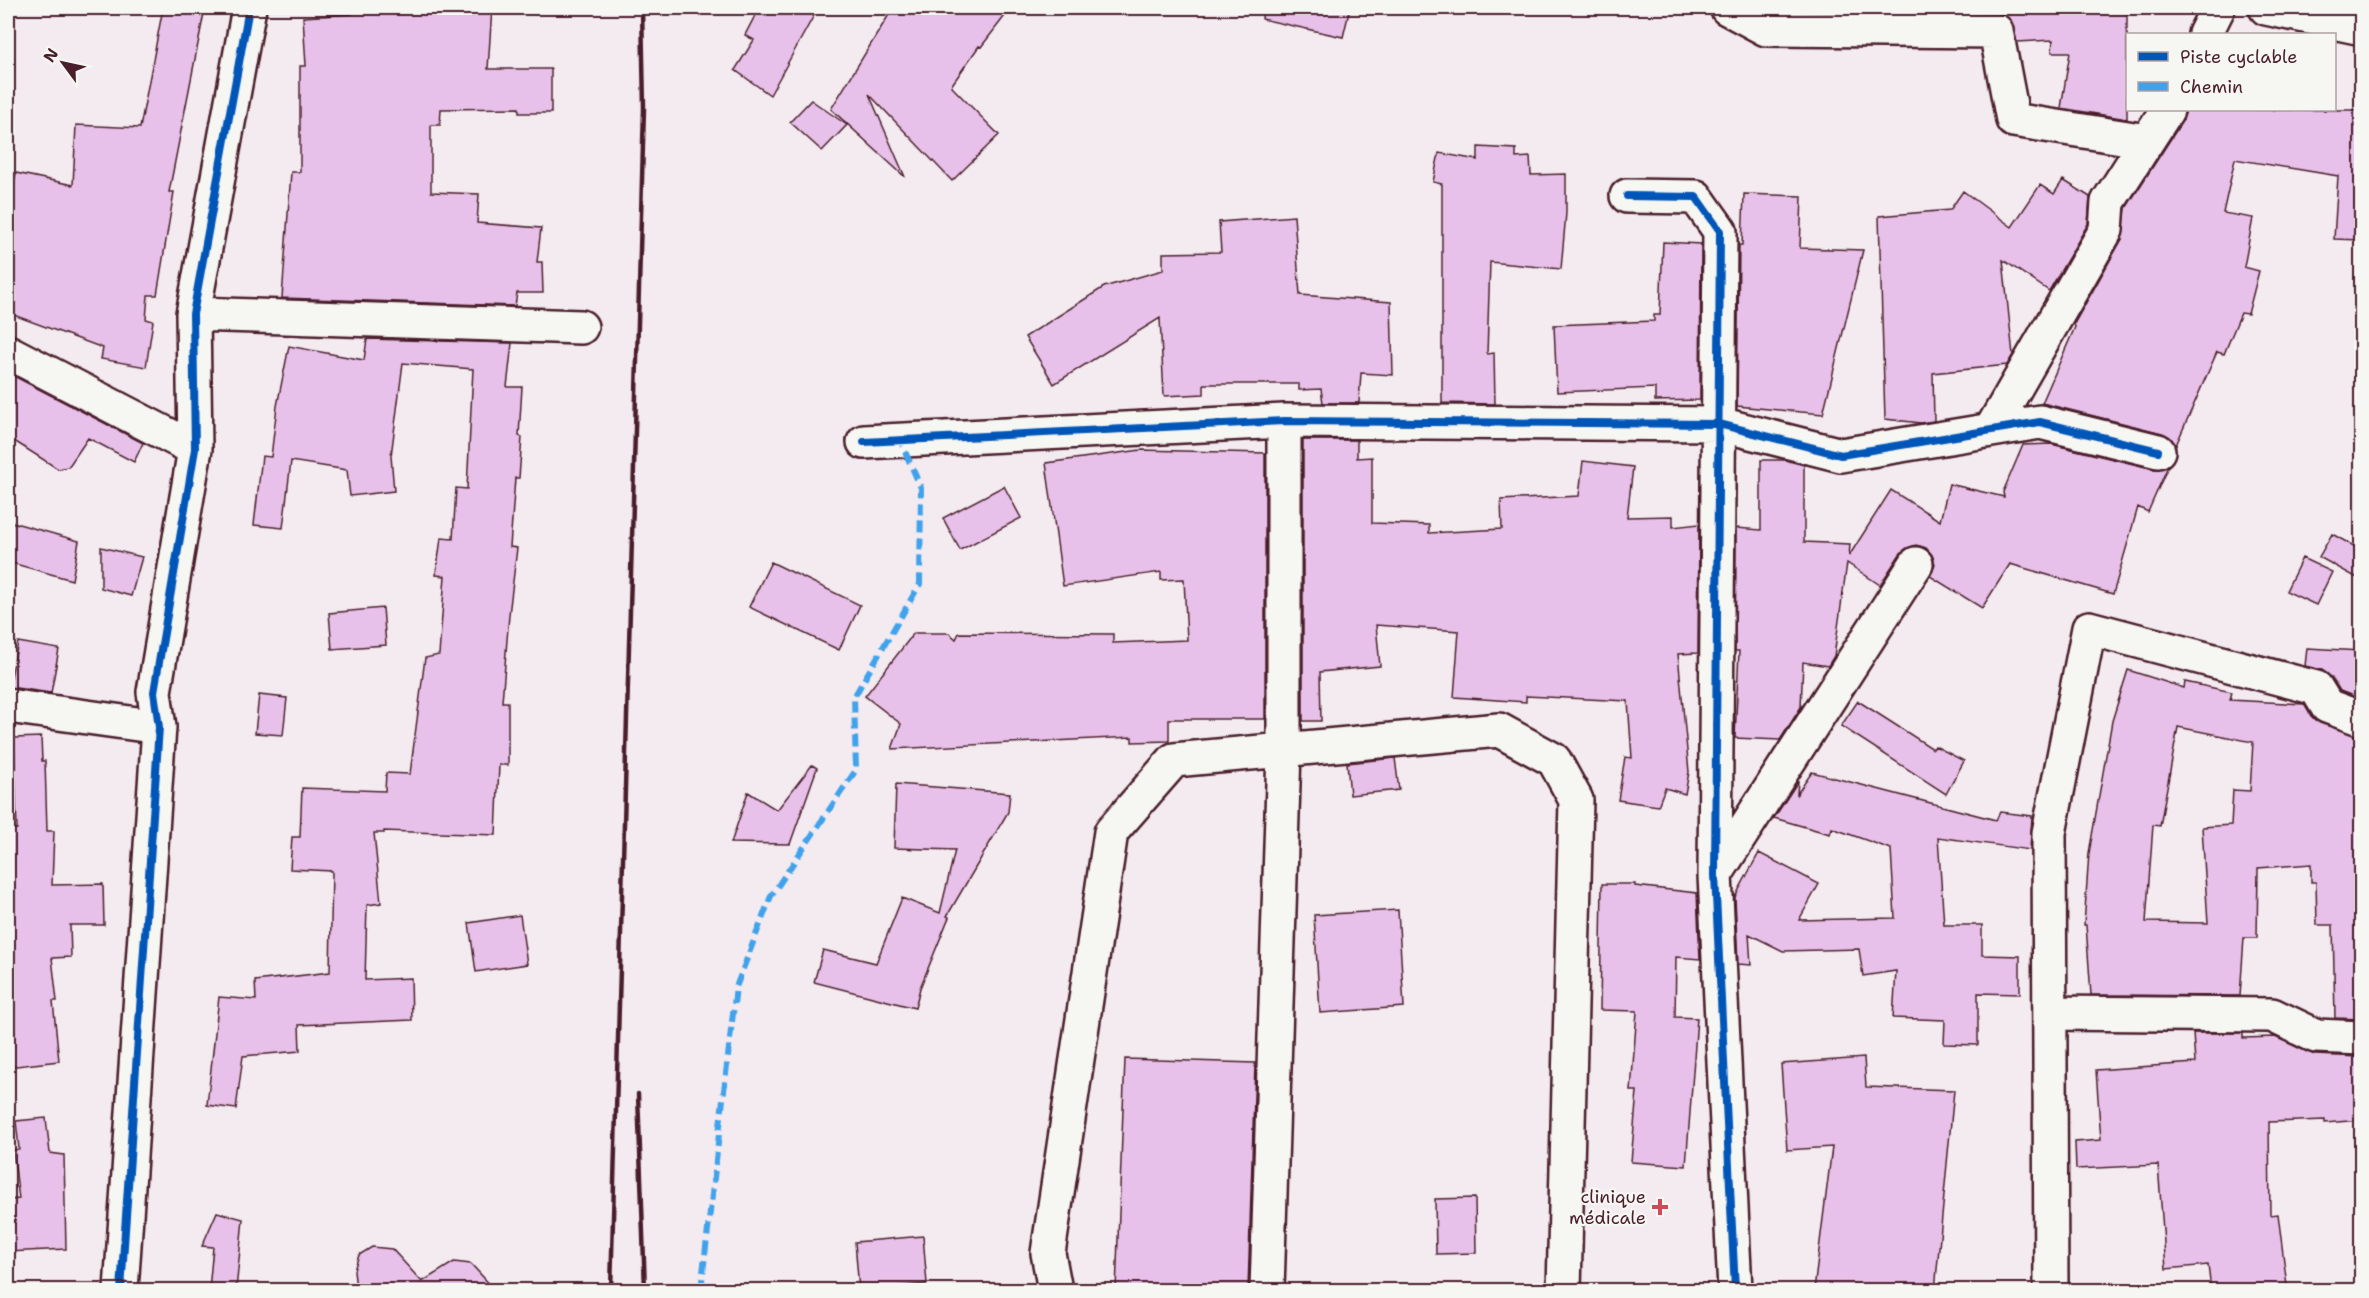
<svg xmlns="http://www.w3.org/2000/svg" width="2369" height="1298" font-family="'Shantell Sans',sans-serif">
<rect width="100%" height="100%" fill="#f3ebf0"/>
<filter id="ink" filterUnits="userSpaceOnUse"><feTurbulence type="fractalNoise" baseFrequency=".0167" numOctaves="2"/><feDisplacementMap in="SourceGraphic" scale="12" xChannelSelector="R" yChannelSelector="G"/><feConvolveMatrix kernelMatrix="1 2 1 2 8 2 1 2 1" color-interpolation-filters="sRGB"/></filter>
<g filter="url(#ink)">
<path fill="#e8c1ea" stroke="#4a1f2b" stroke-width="1.5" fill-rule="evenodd" d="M 163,8 L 205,8 L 169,192 L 174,192 L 157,295 L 148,295 L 146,319 L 153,321 L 146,367 L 101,359 L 103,348 L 8,313 L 8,216 L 16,173 L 73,185 L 76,125 L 140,128 Z
M 353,8 L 492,8 L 488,69 L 551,69 L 551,113 L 519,113 L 519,108 L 441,109 L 440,125 L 431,125 L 431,192 L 479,194 L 477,223 L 541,228 L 537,262 L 542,262 L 543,293 L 517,293 L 515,306 L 282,298 L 291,172 L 300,172 L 300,66 L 306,66 L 303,17 L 352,14 Z
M 759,8 L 818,8 L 770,95 L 735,70 L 754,40 L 745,35 Z
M 893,8 L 1011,8 L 981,47 L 979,46 L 951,86 L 999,135 L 952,181 L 869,94 L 905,177 L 831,109 Z
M 1263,8 L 1350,8 L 1343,37 L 1262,19 Z
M 2001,8 L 2127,8 L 2127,119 L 2061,108 L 2070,52 L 2052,52 L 2053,40 L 2017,42 L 2011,20 L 2001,13 Z
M 811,100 L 847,125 L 822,151 L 790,122 Z
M 2186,110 L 2361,110 L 2361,240 L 2334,239 L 2338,176 L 2235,159 L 2223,213 L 2253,218 L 2244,267 L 2259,271 L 2248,314 L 2241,313 L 2224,354 L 2217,352 L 2176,445 L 2170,437 L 2162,433 L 2042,403 L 2075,327 L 2074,324 L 2122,239 L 2126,208 L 2183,120 Z
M 1478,147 L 1516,149 L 1516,158 L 1530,157 L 1531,175 L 1566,174 L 1566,213 L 1561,269 L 1490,262 L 1487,354 L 1494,353 L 1495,404 L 1442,403 L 1442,184 L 1433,182 L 1439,153 L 1478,160 Z
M 2063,180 L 2090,197 L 2088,224 L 2049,291 L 2003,260 L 2013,355 L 2007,365 L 1933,373 L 1934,421 L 1921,423 L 1885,419 L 1879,216 L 1950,210 L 1963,191 L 2012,227 L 2040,185 L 2054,194 Z
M 1744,194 L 1802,196 L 1800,248 L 1863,250 L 1823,414 L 1737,406 L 1739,245 L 1742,245 Z
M 1294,216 L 1300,295 L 1391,302 L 1393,375 L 1361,373 L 1359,403 L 1323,403 L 1321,389 L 1299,390 L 1299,384 L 1204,384 L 1204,394 L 1164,396 L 1160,318 L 1054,384 L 1025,337 L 1104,287 L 1163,270 L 1163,253 L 1221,252 L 1219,222 Z
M 1663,242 L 1701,244 L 1700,400 L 1655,401 L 1655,388 L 1557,392 L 1554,325 L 1654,321 L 1654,315 L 1660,315 Z
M 367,339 L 512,343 L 507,387 L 522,387 L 519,436 L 522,437 L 519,478 L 515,478 L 510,547 L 517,548 L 509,615 L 502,702 L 508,702 L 508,765 L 499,765 L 496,835 L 384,831 L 384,833 L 374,833 L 381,903 L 367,905 L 365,980 L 411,978 L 412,1020 L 299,1025 L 300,1051 L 243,1056 L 236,1109 L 207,1105 L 219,997 L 256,1000 L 255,981 L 330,972 L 332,871 L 290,869 L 292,837 L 300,837 L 302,788 L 385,791 L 386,773 L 410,774 L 425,658 L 439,655 L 445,576 L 436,575 L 441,538 L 453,539 L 456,488 L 467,489 L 473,369 L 403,363 L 391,456 L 394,491 L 350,496 L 347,470 L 291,461 L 283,528 L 254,525 L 262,456 L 271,457 L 277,406 L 289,346 L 364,360 Z
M 8,373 L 143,443 L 134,462 L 88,438 L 71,463 L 68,467 L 58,469 L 8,437 Z
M 1303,440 L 1357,440 L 1357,458 L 1372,457 L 1372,523 L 1429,525 L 1429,533 L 1502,529 L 1501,500 L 1579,496 L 1583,461 L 1633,467 L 1627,517 L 1673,516 L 1673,527 L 1699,524 L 1698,653 L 1678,654 L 1689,772 L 1685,794 L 1665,788 L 1658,806 L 1618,800 L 1625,757 L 1632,758 L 1628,701 L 1526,696 L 1526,702 L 1454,697 L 1459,631 L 1376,625 L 1380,666 L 1320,672 L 1321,721 L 1303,721 Z
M 2051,444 L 2154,469 L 2168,466 L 2148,512 L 2138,507 L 2113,594 L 2010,564 L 1982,608 L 1930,576 L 1935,564 L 1932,555 L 1926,548 L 1916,545 L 1907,548 L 1900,554 L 1880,585 L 1847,563 L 1834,656 L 1828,666 L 1803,662 L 1801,707 L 1780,740 L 1735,738 L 1739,651 L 1735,651 L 1736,528 L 1761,530 L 1761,460 L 1785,460 L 1804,465 L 1804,542 L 1850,544 L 1849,556 L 1891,490 L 1940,521 L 1949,484 L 2004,497 L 2003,492 L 2023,445 Z
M 1141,450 L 1265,453 L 1265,719 L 1169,719 L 1169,741 L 1132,742 L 1132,737 L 892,749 L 901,724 L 865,696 L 914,633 L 949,633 L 956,639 L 959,633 L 1113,634 L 1113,643 L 1187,640 L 1184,579 L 1161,580 L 1161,572 L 1063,586 L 1046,463 Z
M 1004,486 L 1021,518 L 960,550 L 943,518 Z
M 8,521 L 79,541 L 72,580 L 8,562 Z
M 2332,534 L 2361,550 L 2361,580 L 2319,557 Z
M 101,547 L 142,557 L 131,596 L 101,588 Z
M 2302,558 L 2332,572 L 2316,605 L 2286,591 Z
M 771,562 L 860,605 L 839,650 L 749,607 Z
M 383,608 L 386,645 L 332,649 L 329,613 Z
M 18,642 L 59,649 L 51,693 L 9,687 Z
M 2307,648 L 2361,651 L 2361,699 L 2340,691 L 2332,678 L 2322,670 L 2305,666 Z
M 2128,670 L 2184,688 L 2185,682 L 2232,692 L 2230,700 L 2304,704 L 2311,716 L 2320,723 L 2361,737 L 2361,1019 L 2335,1018 L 2333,925 L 2317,925 L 2316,882 L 2311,882 L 2311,864 L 2258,868 L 2257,938 L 2244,938 L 2240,996 L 2091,995 L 2086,925 L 2084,925 L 2089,853 L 2112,721 ZM 2178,727 L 2253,742 L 2250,791 L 2233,790 L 2231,825 L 2202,827 L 2208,923 L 2146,922 L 2153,825 L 2160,826 Z
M 259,695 L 287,698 L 283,735 L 255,733 Z
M 1858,701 L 1933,749 L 1935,746 L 1964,761 L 1946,794 L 1841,726 Z
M 41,737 L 42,761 L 45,761 L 47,831 L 54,831 L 52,885 L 103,884 L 104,925 L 70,925 L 71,957 L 52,958 L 57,1001 L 53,1001 L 59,1061 L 8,1067 L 8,962 L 12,962 L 8,879 L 10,829 L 17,829 L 14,738 Z
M 1395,758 L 1399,790 L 1350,795 L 1347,763 Z
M 812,765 L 817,768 L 790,844 L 731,843 L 748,792 L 777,810 Z
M 1812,772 L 1996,820 L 2000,812 L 2032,816 L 2030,850 L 1938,837 L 1944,925 L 1982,925 L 1982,955 L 2020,956 L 2020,994 L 1978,993 L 1978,1045 L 1944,1044 L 1945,1020 L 1893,1018 L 1896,971 L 1863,976 L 1859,949 L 1783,951 L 1749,934 L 1751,965 L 1738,964 L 1735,897 L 1759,853 L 1819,884 L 1799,920 L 1895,918 L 1891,849 L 1832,828 L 1830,834 L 1774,818 L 1798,781 L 1797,794 Z
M 896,784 L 1010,793 L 1008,812 L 947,916 L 949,917 L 920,988 L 915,1008 L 814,982 L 823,950 L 876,963 L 902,898 L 940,913 L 955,850 L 894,848 Z
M 1602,884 L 1635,884 L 1635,886 L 1697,893 L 1700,959 L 1676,957 L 1675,1017 L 1697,1018 L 1686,1166 L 1631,1162 L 1637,1091 L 1631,1091 L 1637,1011 L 1600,1010 Z
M 1398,910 L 1404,1007 L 1320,1013 L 1314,915 Z
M 520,915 L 527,964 L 476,972 L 469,923 Z
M 2193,1033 L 2243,1033 L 2243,1038 L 2275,1037 L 2315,1055 L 2361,1057 L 2361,1120 L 2325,1123 L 2325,1120 L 2269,1122 L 2270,1215 L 2278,1214 L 2287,1286 L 2248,1290 L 2211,1290 L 2208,1265 L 2166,1269 L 2158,1165 L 2076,1169 L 2075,1142 L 2101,1140 L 2096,1070 L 2195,1063 Z
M 1864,1058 L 1866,1087 L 1954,1090 L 1935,1290 L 1814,1290 L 1832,1147 L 1787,1150 L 1781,1064 Z
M 1125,1059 L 1255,1063 L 1248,1290 L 1116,1290 Z
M 46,1118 L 50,1153 L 64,1155 L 66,1249 L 8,1252 L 8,1200 L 19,1199 L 13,1150 L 19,1149 L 16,1121 Z
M 1475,1198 L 1476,1253 L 1436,1254 L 1435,1199 Z
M 217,1212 L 243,1219 L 236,1290 L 209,1290 L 213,1247 L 202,1246 Z
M 923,1236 L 927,1284 L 859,1290 L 855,1242 Z
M 372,1247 L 392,1249 L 422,1282 L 454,1262 L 471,1264 L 495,1290 L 356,1290 L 354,1270 L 359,1255 Z"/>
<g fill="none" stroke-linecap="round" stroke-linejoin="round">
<g stroke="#4a1f2b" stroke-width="38">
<path id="minor" d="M 1727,8 L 1766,29 L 1996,31 L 2013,120 L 2147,141
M 2266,8 L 2362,28
M 2205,34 L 2218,8
M 1627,196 L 1696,197 L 1720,231 L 1715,875 L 1735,1290
M 193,314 L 581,327
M 8,352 L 195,449
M 1991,430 L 2106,230 L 2108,202 L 2167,110
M 864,442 L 1284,421 L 1719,424 L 1841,455 L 2040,422 L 2158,451
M 8,706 L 159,727
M 1715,875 L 1916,564
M 2050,1013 L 2272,1015 L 2316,1036 L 2362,1038
M 121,1290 L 159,727 L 154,692 L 195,449 L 193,314 L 249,8
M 1055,1290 L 1048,1253 L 1111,832 L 1174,760 L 1499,730 L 1554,760 L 1576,800 L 1564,1290
M 1267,1290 L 1284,751 L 1284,421
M 2051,1290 L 2049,833 L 2089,628 L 2316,688 L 2327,706 L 2362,719"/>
</g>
<use href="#minor" stroke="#f6f6f2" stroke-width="33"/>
<path stroke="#4a1f2b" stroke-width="4.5" d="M 638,1094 L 645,1290
M 611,1290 L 644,108 L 642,8"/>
<path stroke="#40a2eb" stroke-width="6" stroke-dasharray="12 6" stroke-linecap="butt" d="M 701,1290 L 736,987 L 771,896 L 856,770 L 854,697 L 920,584 L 921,488 L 900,440"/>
<g stroke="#f6f6f2" stroke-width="11">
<path id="cycleway" d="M 1627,196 L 1696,197 L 1720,231 L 1715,875 L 1735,1290
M 864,442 L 1284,421 L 1719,424 L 1841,455 L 2040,422 L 2158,451
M 121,1290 L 159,727 L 154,692 L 195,449 L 193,314 L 249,8"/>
</g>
<use href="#cycleway" stroke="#0057b8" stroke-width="8"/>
</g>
</g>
<path fill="#d1495b" stroke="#f6f6f2" stroke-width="2" d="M1657 1198h6v6h6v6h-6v6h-6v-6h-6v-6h6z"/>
<g text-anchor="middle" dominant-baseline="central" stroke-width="4.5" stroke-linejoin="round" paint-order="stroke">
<g font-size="18" fill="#4a1f2b" stroke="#f6f6f2" text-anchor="end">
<text x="1646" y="1197">clinique<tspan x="1646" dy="21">médicale</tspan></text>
</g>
</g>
<rect width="2369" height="1298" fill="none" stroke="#f6f6f2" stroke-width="30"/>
<rect x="15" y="15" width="2339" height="1268" fill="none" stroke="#4a1f2b" stroke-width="2" filter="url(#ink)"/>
<rect x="2126" y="33" width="210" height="78" fill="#f6f6f2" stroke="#b1a0a2" stroke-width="1.5"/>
<rect x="2138" y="52" width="30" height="9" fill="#0057b8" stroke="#b1a0a2" stroke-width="1.5"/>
<text x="2180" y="63" font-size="18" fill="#4a1f2b">Piste cyclable</text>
<rect x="2138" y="82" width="30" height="9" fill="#40a2eb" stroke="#b1a0a2" stroke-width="1.5"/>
<text x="2180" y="93" font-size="18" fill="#4a1f2b">Chemin</text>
<g transform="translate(63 63) rotate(303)" stroke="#f6f6f2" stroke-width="4.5" paint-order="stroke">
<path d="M0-4.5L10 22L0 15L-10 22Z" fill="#4a1f2b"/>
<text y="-9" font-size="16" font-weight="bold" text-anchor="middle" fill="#4a1f2b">N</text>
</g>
</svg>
